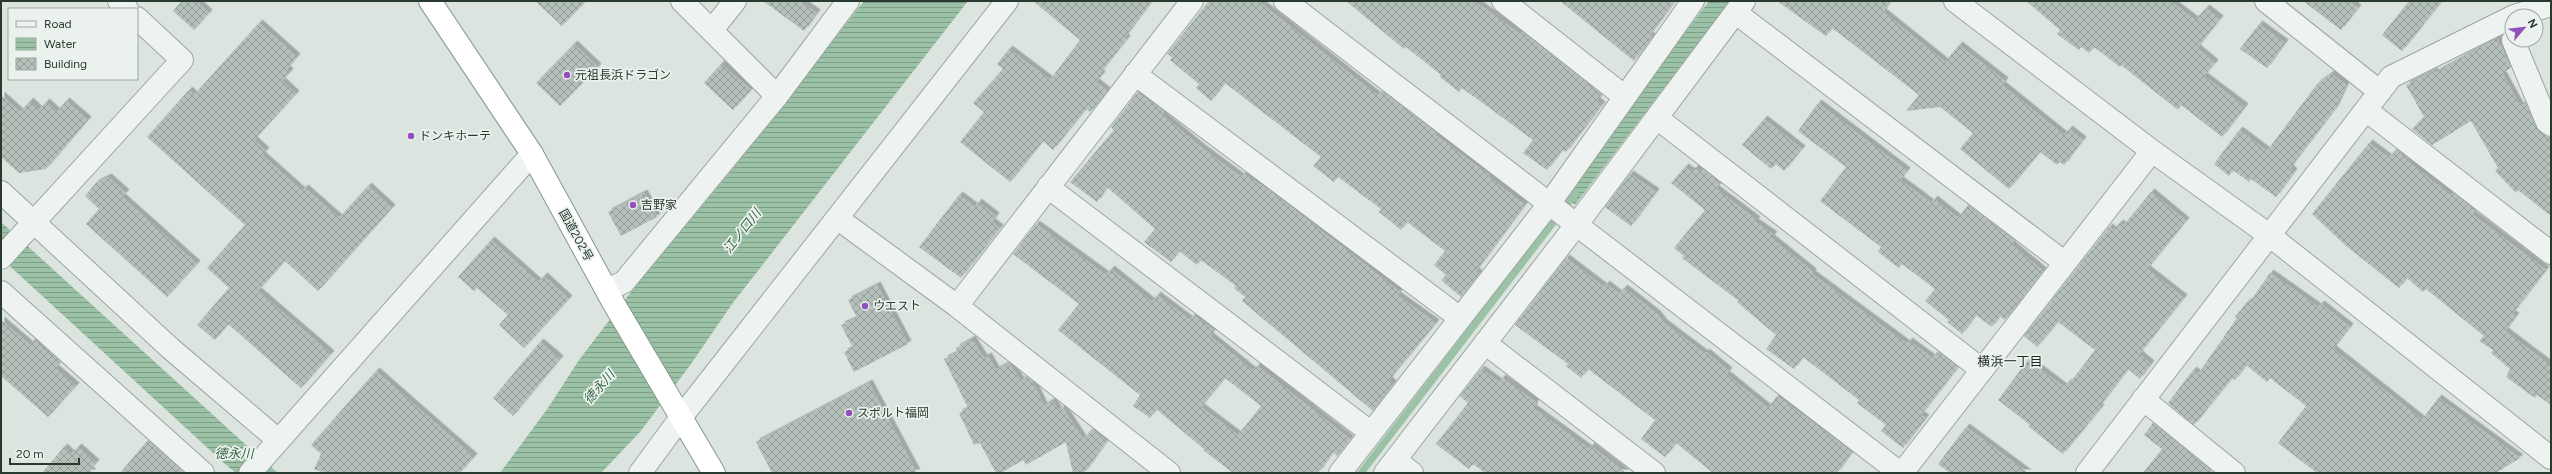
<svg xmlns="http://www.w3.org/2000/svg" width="2552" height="474" font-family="Figtree,'Noto Sans JP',sans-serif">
<defs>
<pattern id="water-rules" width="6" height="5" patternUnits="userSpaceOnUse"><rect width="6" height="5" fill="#9bc1a6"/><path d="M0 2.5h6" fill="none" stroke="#7e9e88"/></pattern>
<pattern id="building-cross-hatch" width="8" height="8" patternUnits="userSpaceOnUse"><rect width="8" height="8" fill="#b4c0b9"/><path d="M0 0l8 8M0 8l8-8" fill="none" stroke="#929d97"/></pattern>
<filter id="shadow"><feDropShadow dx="3.5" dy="-3.5" stdDeviation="0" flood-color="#0004"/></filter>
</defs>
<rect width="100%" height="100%" fill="#dce4df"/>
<path fill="url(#water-rules)" d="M 864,1 L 968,1 L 732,304 L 691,364 L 640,432 L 601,473 L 500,473 L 548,408 L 579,360 L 637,284 L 731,171 Z
M 1709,1 L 1730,1 L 1575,205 L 1562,196 Z
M 1,222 L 245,444 L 278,473 L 236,473 L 224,463 L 1,258 Z"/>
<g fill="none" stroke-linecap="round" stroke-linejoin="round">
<path stroke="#9bc1a6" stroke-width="7" d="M 1361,473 L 1575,194"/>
</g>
<path fill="url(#building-cross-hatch)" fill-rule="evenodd" filter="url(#shadow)" d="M 182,1 L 196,1 L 209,13 L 194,30 L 173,11 Z
M 535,1 L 586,1 L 562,26 Z
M 763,1 L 800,1 L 817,13 L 804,31 Z
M 1033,1 L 1152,1 L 1125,37 L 1127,39 L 1100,73 L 1102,75 L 1096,82 L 1107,91 L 1090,112 L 1086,109 L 1053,150 L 1043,141 L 1010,182 L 960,142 L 984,112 L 973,103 L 1003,69 L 997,64 L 1009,49 L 1050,80 L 1080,40 Z
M 1209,1 L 1258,1 L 1378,96 L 1382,91 L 1436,133 L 1435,135 L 1489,175 L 1488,177 L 1525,205 L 1476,271 L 1479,274 L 1461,297 L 1441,280 L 1446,275 L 1434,265 L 1445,251 L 1407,222 L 1401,230 L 1379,212 L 1381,209 L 1338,177 L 1334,182 L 1313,166 L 1321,157 L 1225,83 L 1211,101 L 1196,88 L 1199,84 L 1170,60 L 1172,57 L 1167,54 Z
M 1346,1 L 1474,1 L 1520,34 L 1522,32 L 1601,94 L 1597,101 L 1602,105 L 1566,152 L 1562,150 L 1547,170 L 1523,153 L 1533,140 L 1462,88 L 1459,92 L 1440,77 L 1441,75 L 1406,47 L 1404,49 Z
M 1560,1 L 1675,1 L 1650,35 L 1652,37 L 1634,61 Z
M 1777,1 L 1891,1 L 1883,12 L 1945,62 L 1959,45 L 2005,81 L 2002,85 L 2064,135 L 2069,129 L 2083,140 L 2064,165 L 2060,162 L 2057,165 L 2040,152 L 2009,189 L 1960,149 L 1973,133 L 1940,107 L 1906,111 L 1919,95 L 1832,28 L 1826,36 Z
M 2026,1 L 2174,1 L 2174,4 L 2195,20 L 2206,8 L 2220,19 L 2197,48 L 2215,63 L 2204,76 L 2245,107 L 2222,137 L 2181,105 L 2178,110 L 2121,65 L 2120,67 L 2094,47 L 2089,53 L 2081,47 L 2079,50 L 2057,34 L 2060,30 Z
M 2303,1 L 2348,1 L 2358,8 L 2341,30 Z
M 2409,1 L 2442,1 L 2402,51 L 2382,35 Z
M 259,23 L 297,57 L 287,69 L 290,72 L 282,81 L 296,94 L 254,140 L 266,151 L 262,155 L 302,191 L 305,188 L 339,218 L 368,186 L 392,208 L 318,291 L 285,261 L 258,291 L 331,354 L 301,388 L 228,324 L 215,340 L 197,325 L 229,288 L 207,268 L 245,225 L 147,137 L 189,90 L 194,95 Z
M 2259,24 L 2285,43 L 2267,68 L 2240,49 Z
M 2497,38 L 2511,68 L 2502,73 L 2520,106 L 2526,103 L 2536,127 L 2544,135 L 2551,137 L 2551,216 L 2518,190 L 2516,193 L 2495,171 L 2498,168 L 2471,121 L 2432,145 L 2412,129 L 2424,117 L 2406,85 L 2434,71 L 2435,73 Z
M 574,44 L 598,67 L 560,106 L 536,83 Z
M 721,64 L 751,90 L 733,110 L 704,83 Z
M 2331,74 L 2346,85 L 2335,109 L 2290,168 L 2294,172 L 2276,197 L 2251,179 L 2249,182 L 2233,170 L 2229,176 L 2214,164 L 2239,130 L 2267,151 L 2318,83 Z
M 1137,93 L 1164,111 L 1162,115 L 1203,149 L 1241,177 L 1244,174 L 1271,192 L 1400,292 L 1397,295 L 1436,323 L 1389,380 L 1393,384 L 1373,411 L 1242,301 L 1245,297 L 1234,288 L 1236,286 L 1201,260 L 1197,265 L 1179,251 L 1171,262 L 1144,242 L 1155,229 L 1107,187 L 1097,202 L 1070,182 L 1114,130 L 1111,127 Z
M 1,95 L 20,112 L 30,101 L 39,110 L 46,102 L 57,112 L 66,101 L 88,120 L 46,169 L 19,173 L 1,157 Z
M 1818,103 L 1907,171 L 1900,180 L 1931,203 L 1934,199 L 1958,218 L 1968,205 L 2015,241 L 2012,245 L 2043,271 L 2005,320 L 2000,316 L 1992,327 L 1976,315 L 1962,334 L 1947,322 L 1949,320 L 1925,301 L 1935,289 L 1902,264 L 1899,268 L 1878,252 L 1881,247 L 1820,201 L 1846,167 L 1798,131 Z
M 1764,119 L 1802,149 L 1784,171 L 1776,164 L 1771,169 L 1742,145 Z
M 2369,143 L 2389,158 L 2396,149 L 2409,159 L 2407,161 L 2451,196 L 2453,193 L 2475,210 L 2472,214 L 2546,270 L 2512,314 L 2516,316 L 2505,331 L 2551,366 L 2551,405 L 2537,395 L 2535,398 L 2506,377 L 2510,369 L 2491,353 L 2493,350 L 2479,341 L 2484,336 L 2426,289 L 2423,292 L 2407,278 L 2399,288 L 2345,245 L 2312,214 Z
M 1685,167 L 1692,172 L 1696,167 L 1701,172 L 1703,169 L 1720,183 L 1716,189 L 1757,220 L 1755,222 L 1774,235 L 1771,238 L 1813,272 L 1812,274 L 1907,344 L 1909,341 L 1932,358 L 1938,351 L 1958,367 L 1921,415 L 1926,418 L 1903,448 L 1881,431 L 1886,425 L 1857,403 L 1859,400 L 1803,357 L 1794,369 L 1766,349 L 1776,335 L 1737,302 L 1739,301 L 1682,258 L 1684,256 L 1674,248 L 1705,210 L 1671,183 Z
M 1630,174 L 1656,192 L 1631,226 L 1605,207 Z
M 108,177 L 126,193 L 122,197 L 197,264 L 167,297 L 86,224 L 99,209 L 85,196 L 96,183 Z
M 2151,192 L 2186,221 L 2147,269 L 2184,298 L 2139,354 L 2151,364 L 2140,379 L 2128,369 L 2099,407 L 2101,408 L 2063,454 L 2029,427 L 2030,425 L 1998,400 L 2028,360 L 2064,387 L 2068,382 L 2069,384 L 2095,350 L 2058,322 L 2037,347 L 2024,336 L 2109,227 L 2113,230 L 2120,223 L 2123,226 Z
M 644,193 L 657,217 L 621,236 L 608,212 Z
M 959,195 L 975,207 L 978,202 L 996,216 L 992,222 L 1000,228 L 961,278 L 919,247 Z
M 1036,224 L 1106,275 L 1111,269 L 1152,302 L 1157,295 L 1190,320 L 1193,315 L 1214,330 L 1210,336 L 1253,371 L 1257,366 L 1350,439 L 1337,456 L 1333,452 L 1318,473 L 1233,473 L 1203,450 L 1204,449 L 1156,409 L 1150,418 L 1133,406 L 1140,395 L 1058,330 L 1079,304 L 1013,254 ZM 1225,378 L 1261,406 L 1238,435 L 1201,407 Z
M 491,240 L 538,282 L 544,276 L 569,299 L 524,348 L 499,325 L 508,315 L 477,288 L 474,291 L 458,277 Z
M 1566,258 L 1604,287 L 1606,284 L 1619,294 L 1624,288 L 1657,314 L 1664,323 L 1705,354 L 1706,352 L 1729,371 L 1726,374 L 1768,408 L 1777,396 L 1852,452 L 1837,473 L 1713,473 L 1676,443 L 1665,457 L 1641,439 L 1655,420 L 1588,369 L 1581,378 L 1566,366 L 1568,364 L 1515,325 Z
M 2270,273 L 2318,307 L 2321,304 L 2350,327 L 2333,349 L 2422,420 L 2438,398 L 2520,458 L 2496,473 L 2317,473 L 2278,443 L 2306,406 L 2270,378 L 2267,382 L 2246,365 L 2235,380 L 2232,378 L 2194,425 L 2168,403 L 2193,370 L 2198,374 L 2237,318 L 2235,317 L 2247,302 L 2249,303 Z
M 877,285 L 908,344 L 854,372 L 844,352 L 853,348 L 841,325 L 857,318 L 848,300 Z
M 1,320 L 30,345 L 35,339 L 61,362 L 55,368 L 76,386 L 48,417 L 1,376 Z
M 972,339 L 984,358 L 988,356 L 996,370 L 1009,363 L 1021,381 L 1028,377 L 1032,381 L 1044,406 L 1052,401 L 1060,412 L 1061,405 L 1083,439 L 1092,429 L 1107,441 L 1084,473 L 1073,473 L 1066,442 L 1026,465 L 1023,460 L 1001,473 L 996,473 L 980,443 L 974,445 L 959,413 L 968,408 L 944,359 L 958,352 L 956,348 Z
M 540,342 L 560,359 L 513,416 L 493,398 Z
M 1481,369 L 1499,382 L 1502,378 L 1536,402 L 1533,408 L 1589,449 L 1591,446 L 1626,473 L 1485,473 L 1473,464 L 1469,469 L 1436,444 L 1468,403 L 1460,396 Z
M 376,371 L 474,457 L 460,473 L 325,473 L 314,469 L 321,454 L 311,445 Z
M 869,383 L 917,473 L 772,473 L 756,442 Z
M 2153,423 L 2214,473 L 2143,473 L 2162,449 L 2144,435 Z
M 1966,427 L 2028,473 L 1950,473 L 1938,464 Z
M 148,440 L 184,473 L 120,473 Z
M 64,447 L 71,454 L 78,447 L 96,463 L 90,470 L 93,473 L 42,473 Z"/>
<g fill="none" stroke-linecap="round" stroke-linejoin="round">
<g stroke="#9ba6a0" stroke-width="24">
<path id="minor" d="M 119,1 L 127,9
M 682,1 L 777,96
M 1285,1 L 1900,473
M 1503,1 L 1625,97
M 1955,1 L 2152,151 L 2269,235 L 2551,458
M 2266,1 L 2380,92
M 1736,13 L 2065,263
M 2514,16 L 2551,5
M 712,30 L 735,1
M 2513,40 L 2547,122 L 2551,125
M 1135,74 L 1460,318
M 2366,110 L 2551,253
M 1657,118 L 1982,370
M 1048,187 L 1370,432
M 1,192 L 170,348 L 278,440
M 837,218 L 957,306 L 1169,473
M 1,258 L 182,60 L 137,18
M 607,290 L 624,282 L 777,96 L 848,1
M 1,292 L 203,473
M 957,306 L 1192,1
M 1485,343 L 1654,473
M 2143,399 L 2234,473
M 1395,460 L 1412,473
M 250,473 L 532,154
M 640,473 L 682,416 L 1007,1
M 1340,473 L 1549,204 L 1693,1
M 1385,473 L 1577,224 L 1744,1
M 1902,473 L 2152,151
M 2087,473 L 2391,77 L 2512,17"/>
</g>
<g stroke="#86998d" stroke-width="24">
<path id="highway" d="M 430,1 L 532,154 L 614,304 L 714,473"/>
</g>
<use href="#minor" stroke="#eef3f1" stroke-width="22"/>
<use href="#highway" stroke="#fff" stroke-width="22"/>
</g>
<g fill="#934fbc" stroke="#ebf2ee" stroke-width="1.5">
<circle cx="567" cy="75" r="4"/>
<circle cx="411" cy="136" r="4"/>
<circle cx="633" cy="205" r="4"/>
<circle cx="865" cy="306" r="4"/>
<circle cx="849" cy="413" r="4"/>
</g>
<g text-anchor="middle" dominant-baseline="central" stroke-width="3.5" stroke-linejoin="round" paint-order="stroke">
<g font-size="12" fill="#28392f" stroke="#ebf2ee" text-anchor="start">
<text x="575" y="75">元祖長浜ドラゴン</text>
<text x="419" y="136">ドンキホーテ</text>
<text x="641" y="205">吉野家</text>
<text x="873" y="306">ウエスト</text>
<text x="857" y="413">スポルト福岡</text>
</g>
<g font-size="12" fill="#28392f" stroke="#ebf2ee">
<text transform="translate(576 235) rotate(61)">国道202号</text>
</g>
<g font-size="13" font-style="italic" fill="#376747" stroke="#ebf2ee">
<text transform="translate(742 231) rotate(-52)">江ノ口川</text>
<text transform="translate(599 387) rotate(-49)">徳永川</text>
<text x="234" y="453">徳永川</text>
</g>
<g font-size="13" fill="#1a2a21" stroke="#ebf2ee">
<text x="2010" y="361">横浜一丁目</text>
</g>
</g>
<rect width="2552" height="474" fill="none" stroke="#28392f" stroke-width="4"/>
<rect x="8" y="8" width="130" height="72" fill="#ebf2ee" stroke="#9da8a2"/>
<rect x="16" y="21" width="20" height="6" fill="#eef3f1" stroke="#9da8a2"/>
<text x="44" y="28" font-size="12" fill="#28392f">Road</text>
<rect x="16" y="38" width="20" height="12" fill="url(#water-rules)" stroke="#9da8a2"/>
<text x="44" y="48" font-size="12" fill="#28392f">Water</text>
<rect x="16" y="58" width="20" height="12" fill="url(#building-cross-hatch)" stroke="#9da8a2"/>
<text x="44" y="68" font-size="12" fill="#28392f">Building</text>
<g transform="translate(2524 28) rotate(62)"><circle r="19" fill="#ebf2ee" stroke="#9da8a2"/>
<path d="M0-3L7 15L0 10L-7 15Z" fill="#934fbc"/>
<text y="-6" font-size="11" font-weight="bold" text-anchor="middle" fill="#28392f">N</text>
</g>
<path d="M10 458v6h69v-6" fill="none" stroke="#28392f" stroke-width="2"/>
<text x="16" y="458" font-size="12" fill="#28392f" stroke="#ebf2ee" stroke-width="3" paint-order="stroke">20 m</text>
</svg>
